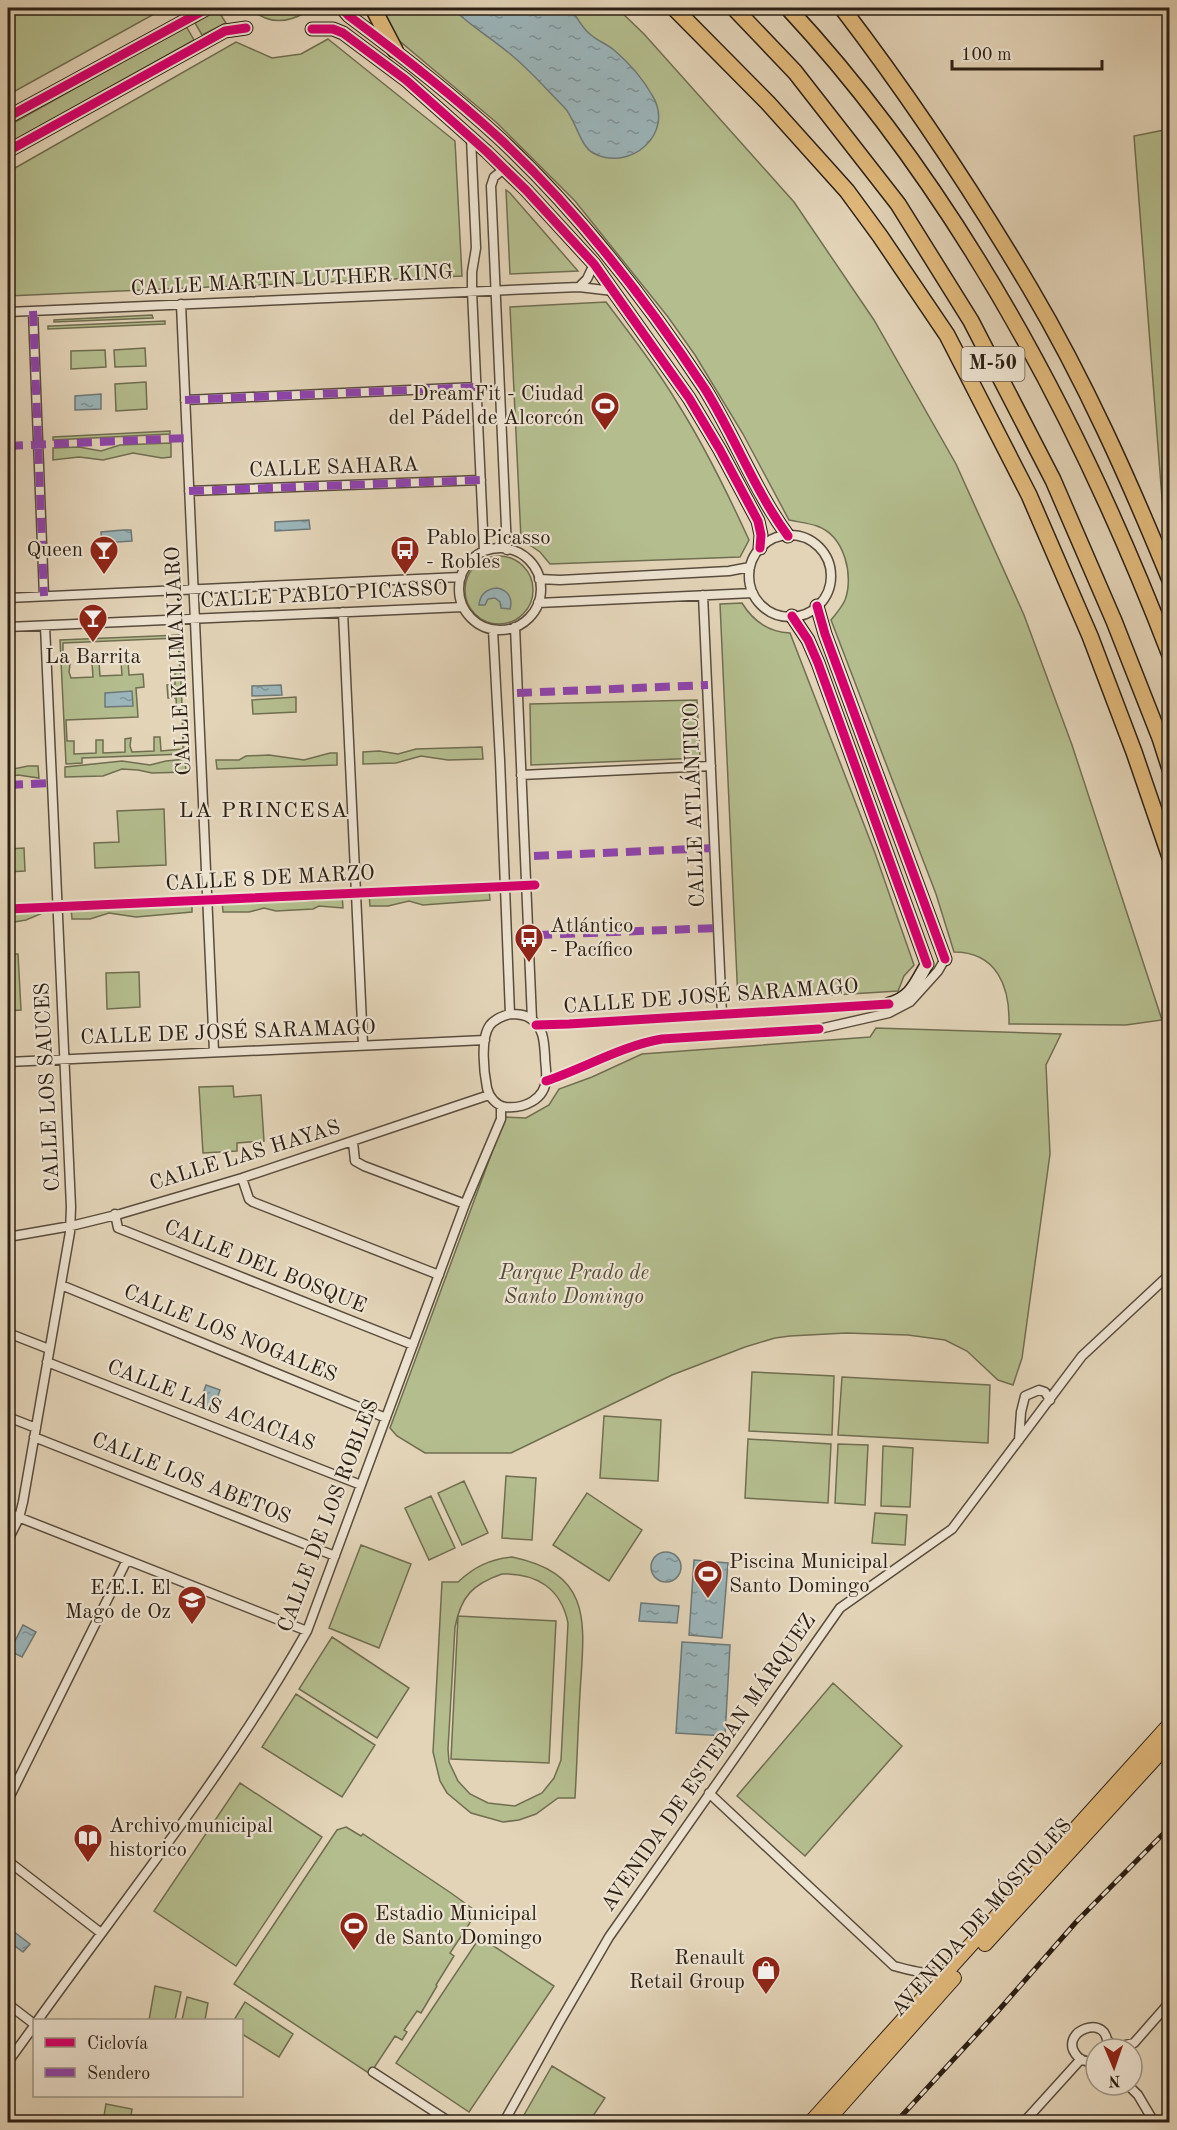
<svg xmlns="http://www.w3.org/2000/svg" width="1177" height="2130" font-family="'Old Standard TT',serif">
<defs>
<pattern id="water-ripples" width="26" height="14" patternUnits="userSpaceOnUse" patternTransform="scale(1.5)"><rect width="26" height="14" fill="#9bb5ba"/><path d="M2 4q2-2 4 0t4 0M15 11q2-2 4 0t4 0" fill="none" stroke="#7f9396"/></pattern>
</defs>
<rect width="100%" height="100%" fill="#e3d4b8"/>
<filter id="stains"><feTurbulence type="fractalNoise" baseFrequency=".00333" numOctaves="4"/><feColorMatrix values="0 0 0 0 .2 0 0 0 0 .09 0 0 0 0 .02 0 0 0 .5 -.17"/></filter>
<radialGradient id="worn" r=".72"><stop offset=".6" stop-color="#630" stop-opacity="0"/><stop offset="1" stop-color="#630" stop-opacity=".3"/></radialGradient>
<path fill="#b4bd8e" stroke="#706e51" stroke-width="1.5" fill-rule="evenodd" d="M 8,8 L 165,8 L 8,95 Z
M 250,8 L 294,8 L 306,12 C 286,24 267,24 250,8 Z
M 378,8 L 617,8 L 644,34 L 794,202 L 874,320 L 956,464 L 1024,615 L 1072,745 L 1162,1020 L 1126,1025 L 1009,1024 C 1010,987 997,952 954,952 L 936,894 L 831,620 C 836,614 842,607 845,600 C 854,576 845,536 817,526 C 808,523 798,522 789,520 L 743,434 L 695,355 L 668,317 L 575,201 L 497,123 L 396,38 Z
M 217,9 L 226,23 L 202,35 L 195,23 Z
M 186,26 L 194,40 L 8,144 L 8,126 Z
M 328,39 L 455,141 L 462,276 L 8,296 L 8,172 L 236,42 L 272,58 L 301,54 Z
M 1169,129 L 1170,129 L 1169,539 L 1165,537 L 1134,136 Z
M 506,190 L 510,193 L 578,271 L 510,274 Z
M 606,302 C 631,335 657,369 678,404 C 705,447 728,494 749,540 L 740,557 L 550,564 L 540,552 L 521,539 L 510,307 Z
M 152,315 L 153,318 L 54,322 L 54,320 Z
M 165,321 L 165,324 L 48,329 L 48,326 L 52,326 Z
M 145,348 L 146,366 L 115,367 L 114,350 Z
M 105,350 L 106,367 L 71,369 L 71,351 Z
M 146,382 L 147,409 L 116,411 L 115,384 Z
M 170,431 L 170,434 L 53,440 L 53,437 Z
M 171,443 L 171,457 L 162,458 L 133,453 L 103,460 L 79,457 L 53,460 L 53,448 L 79,447 L 101,451 L 120,445 Z
M465 590a34 34 0 1 1 68 0a34 34 0 1 1-68 0Z
M 742,603 C 753,621 769,632 790,633 L 875,853 L 914,965 L 904,976 L 898,991 L 738,1001 L 720,604 Z
M 179,635 L 184,754 L 82,758 L 82,763 L 66,764 L 60,640 ZM 178,638 L 180,672 L 175,673 L 175,684 L 167,685 L 168,698 L 176,698 L 177,715 L 182,715 L 183,749 L 161,751 L 160,737 L 154,737 L 154,751 L 132,752 L 130,746 L 131,738 L 125,739 L 125,752 L 103,753 L 103,740 L 96,740 L 96,753 L 74,754 L 74,741 L 67,741 L 66,720 L 138,717 L 136,688 L 144,687 L 143,674 L 129,675 L 128,661 L 121,662 L 122,675 L 100,676 L 99,663 L 92,663 L 93,677 L 71,678 L 69,672 L 70,664 L 63,664 L 63,643 Z
M 296,697 L 296,712 L 253,714 L 252,700 Z
M 697,700 L 700,758 L 531,765 L 530,704 Z
M 482,747 L 483,759 L 448,760 L 421,756 L 396,763 L 363,764 L 363,752 L 379,751 L 398,754 L 416,749 Z
M 330,753 L 337,753 L 337,765 L 217,769 L 216,760 L 239,760 L 246,756 L 269,755 L 304,760 Z
M 185,759 L 186,772 L 152,773 L 138,770 L 122,769 L 103,776 L 65,777 L 65,767 L 122,761 L 150,765 L 166,761 Z
M 28,766 L 38,766 L 39,778 L 18,775 L 8,777 L 8,770 Z
M 164,809 L 166,865 L 95,868 L 94,843 L 119,842 L 117,811 Z
M 24,848 L 25,871 L 8,872 L 8,849 Z
M 465,889 L 489,889 L 490,900 L 423,905 L 409,901 L 388,906 L 370,906 L 369,894 L 397,897 L 413,892 L 444,894 Z
M 342,895 L 343,908 L 319,906 L 313,909 L 276,911 L 264,908 L 249,912 L 223,912 L 222,900 L 243,900 L 264,902 L 291,898 L 305,901 L 314,901 L 327,896 Z
M 192,901 L 192,912 L 136,917 L 109,913 L 90,919 L 72,919 L 71,907 L 96,910 L 120,904 L 147,908 L 166,903 Z
M 45,908 L 45,912 L 26,920 L 8,923 L 8,910 Z
M 8,954 L 18,954 L 21,1010 L 8,1011 Z
M 139,972 L 140,1007 L 107,1009 L 106,973 Z
M 876,1028 L 1061,1034 L 1046,1065 L 1050,1154 L 1022,1358 L 1013,1385 L 998,1380 L 967,1351 L 945,1340 L 908,1335 L 846,1333 L 790,1336 L 775,1338 L 745,1347 L 672,1375 L 511,1453 L 425,1453 L 397,1436 L 390,1428 L 505,1117 L 526,1118 L 549,1105 L 559,1089 L 592,1077 L 642,1054 L 870,1037 Z
M 233,1086 L 234,1097 L 261,1095 L 264,1141 L 237,1143 L 237,1151 L 203,1153 L 199,1087 Z
M 752,1372 L 834,1376 L 832,1435 L 749,1431 Z
M 842,1377 L 990,1385 L 988,1443 L 838,1435 Z
M 604,1416 L 661,1420 L 658,1481 L 600,1478 Z
M 748,1439 L 831,1444 L 828,1503 L 745,1498 Z
M 838,1444 L 868,1445 L 865,1505 L 835,1503 Z
M 883,1446 L 913,1448 L 910,1507 L 881,1506 Z
M 506,1476 L 536,1478 L 532,1540 L 502,1538 Z
M 464,1481 L 488,1533 L 462,1545 L 438,1493 Z
M 587,1493 L 642,1530 L 609,1581 L 553,1545 Z
M 431,1496 L 455,1548 L 429,1560 L 405,1508 Z
M 875,1513 L 907,1515 L 905,1545 L 872,1543 Z
M 361,1545 L 411,1564 L 379,1648 L 329,1628 Z
M 512,1557 C 595,1574 584,1625 580,1693 C 578,1728 577,1763 575,1798 L 558,1798 L 536,1814 L 519,1820 L 503,1822 L 471,1813 L 447,1793 L 440,1781 L 433,1752 L 442,1582 L 458,1582 C 474,1567 490,1559 512,1557 ZM 502,1574 C 536,1573 561,1588 568,1623 L 561,1760 L 554,1778 L 542,1793 L 515,1806 L 488,1803 L 470,1794 L 458,1781 L 449,1762 L 448,1749 L 455,1627 C 461,1596 473,1584 502,1574 Z
M 458,1616 L 556,1621 L 549,1763 L 451,1759 Z
M 332,1637 L 409,1688 L 377,1738 L 299,1689 Z
M 833,1683 L 902,1746 L 805,1856 L 737,1796 Z
M 296,1694 L 375,1745 L 342,1797 L 262,1747 Z
M 240,1783 L 322,1837 L 236,1966 L 154,1911 Z
M 346,1827 L 361,1836 L 363,1834 L 451,1893 L 477,1912 L 450,1953 L 454,1956 L 436,1985 L 437,1986 L 421,2013 L 417,2011 L 404,2030 L 407,2032 L 402,2040 L 395,2036 L 370,2074 L 234,1984 L 337,1830 Z
M 480,1937 L 554,1986 L 469,2112 L 396,2063 Z
M 155,1986 L 181,1992 L 175,2020 L 149,2020 Z
M 187,1997 L 208,2003 L 205,2020 L 182,2020 Z
M 245,2002 L 293,2034 L 279,2057 L 242,2034 L 242,2020 L 234,2020 Z
M 552,2066 L 605,2098 L 589,2122 L 520,2122 Z
M 106,2104 L 132,2109 L 130,2122 L 103,2122 Z"/>
<path fill="url(#water-ripples)" stroke="#6e7978" stroke-width="1.5" d="M 452,8 L 561,8 L 565,12 L 572,10 C 577,18 583,29 591,35 C 598,41 607,44 614,50 C 628,62 643,79 652,95 C 676,133 630,173 593,153 C 580,146 575,118 564,107 C 546,89 529,69 509,53 C 490,37 469,25 452,8 Z
M 101,394 L 101,409 L 75,410 L 75,396 Z
M 309,520 L 310,529 L 275,531 L 275,522 Z
M 123,530 L 131,530 L 132,541 L 102,543 L 101,532 Z
M 497,588 C 508,590 513,598 510,609 L 501,608 L 500,602 L 495,598 L 488,599 L 485,605 L 479,605 C 480,594 486,589 497,588 Z
M 281,685 L 282,695 L 252,696 L 252,686 Z
M 132,691 L 133,706 L 105,707 L 105,693 Z
M 206,1385 L 220,1390 L 212,1413 L 198,1407 Z
M651 1567a15 15 0 1 1 30 0a15 15 0 1 1-30 0Z
M 694,1560 L 728,1563 L 722,1638 L 689,1635 Z
M 641,1603 L 679,1606 L 677,1623 L 639,1621 Z
M 23,1625 L 36,1632 L 22,1657 L 10,1651 Z
M 682,1642 L 730,1645 L 725,1736 L 676,1733 Z
M 13,1931 L 30,1944 L 23,1952 L 8,1941 Z"/>
<g fill="none" stroke-linecap="round" stroke-linejoin="round">
<g stroke="#594c3d" stroke-width="11">
<path id="street" d="M 471,138 L 476,248 L 472,272 L 472,291 L 484,552
M 504,169 L 494,177 L 491,186 L 507,550
M 579,287 L 613,291
M 181,304 L 214,1052
M 33,311 L 44,596
M 8,312 L 579,287 L 587,279 L 594,264
M 185,400 L 477,387
M 189,491 L 481,480
M749 576a41 41 0 1 1 82 0a41 41 0 1 1-82 0Z
M459 589a41 41 0 1 1 82 0a41 41 0 1 1-82 0Z
M 539,579 L 560,580 L 729,571 L 750,567
M 703,595 L 722,1015
M 8,598 L 461,577
M 538,603 L 753,593
M 343,612 L 363,1045
M 8,627 L 463,607
M 515,627 L 532,1019
M 493,630 L 500,760 L 510,1014
M 521,775 L 711,766
M 510,1014 C 517,1014 525,1014 531,1019 C 544,1028 544,1042 545,1056 C 545,1064 547,1072 546,1079 C 545,1100 523,1109 505,1107 C 496,1105 489,1097 487,1088 C 484,1073 480,1038 490,1025 C 495,1019 502,1016 510,1014 Z
M 536,1025 L 569,1024 L 889,1004
M 8,1062 L 485,1040
M 546,1081 C 585,1068 621,1046 662,1039 L 819,1029 L 889,1013 L 910,1002 L 938,971 L 945,959
M 353,1142 L 355,1161 L 364,1166 L 465,1204
M 242,1178 L 249,1199 L 253,1202 L 439,1275
M 115,1214 L 118,1228 L 413,1345
M 8,1237 L 71,1226 L 120,1214 L 242,1178 L 489,1095
M 61,1285 L 386,1418
M 8,1333 L 49,1349
M 47,1362 L 361,1485
M 8,1417 L 36,1428
M 34,1437 L 335,1556
M 1019,1440 L 1021,1412 L 1025,1396 L 1039,1390 L 1045,1392 L 1050,1400
M 8,1513 L 307,1631
M 8,1540 L 19,1518 L 23,1502 L 70,1232 L 71,1207 L 45,626
M 709,1793 L 894,1966 C 913,1971 928,1976 947,1970
M 8,1800 L 127,1560
M 8,1861 L 101,1933
M 8,2004 L 34,2024
M 38,2020 C 130,1892 229,1769 307,1631 L 465,1204 L 501,1119 L 501,1106
M 1107,2040 L 1116,2047 L 1134,2043 L 1170,2002
M 1096,2061 C 1089,2062 1083,2062 1078,2057 C 1054,2032 1112,2009 1107,2049
M 8,2062 L 34,2026
M 373,2072 L 450,2122
M 1128,2085 L 1138,2095 L 1154,2122
M 504,2122 L 559,2023 L 609,1937 L 840,1608 L 952,1529 L 1082,1356 L 1170,1274
M 1024,2122 L 1081,2059"/>
</g>
<g stroke="#2b1f14" stroke-width="15">
<path id="secondary" d="M 342,8 L 349,16 C 400,54 450,93 497,136 C 578,211 645,298 705,389 C 735,437 755,491 788,536
M 312,29 L 333,29 L 343,33 L 406,80 L 487,152 L 526,190 L 594,264 L 689,398 L 720,450 L 758,521 L 761,535 L 760,548
M 8,117 L 208,8
M 8,151 L 225,31 L 246,28
M 817,606 L 825,634 L 945,959
M 792,616 L 808,640 L 818,663 L 927,964 C 915,984 912,997 889,1004"/>
</g>
<g stroke="#2b1f14" stroke-width="16">
<path id="primary" d="M 985,1944 L 1170,1742
M 811,2122 L 1170,1724
M 826,2122 L 954,1978"/>
</g>
<g stroke="#2b1f14" stroke-width="18">
<path id="highway" d="M 373,8 L 395,50
M 674,8 L 768,103 L 847,191 L 880,236 L 947,335 L 1029,495 L 1090,636 L 1134,752 L 1170,857
M 734,8 L 795,72 L 898,204 L 971,321 L 1053,480 L 1114,621 L 1160,738 L 1170,769
M 788,8 C 959,192 1080,421 1170,655
M 842,8 C 910,97 973,192 1030,288 C 1085,381 1129,480 1170,580"/>
</g>
<use href="#street" stroke="#ede3d1" stroke-width="8"/>
<use href="#secondary" stroke="#ede3d1" stroke-width="12"/>
<use href="#primary" stroke="#e2ba7c" stroke-width="14"/>
<use href="#highway" stroke="#e2ba7c" stroke-width="15"/>
<g stroke="#2b1f14" stroke-width="5">
<path id="rail" d="M 896,2122 L 998,2011 L 1077,1921 L 1170,1827"/>
</g>
<use href="#rail" stroke="#ede3d1" stroke-width="3" stroke-dasharray="9" stroke-linecap="butt"/>
<path stroke="#8e44ad" stroke-width="8" stroke-dasharray="15 8" stroke-linecap="butt" d="M 33,311 L 44,596
M 185,400 L 477,387
M 8,446 L 187,438
M 189,491 L 481,480
M 517,693 L 708,685
M 8,785 L 52,783
M 534,856 L 714,848
M 537,935 L 718,928"/>
<g stroke="#ede3d1" stroke-width="13">
<path id="cycleway" d="M 342,8 L 349,16 C 400,54 450,93 497,136 C 578,211 645,298 705,389 C 735,437 755,491 788,536
M 312,29 L 333,29 L 343,33 L 406,80 L 487,152 L 526,190 L 594,264 L 689,398 L 720,450 L 758,521 L 761,535 L 760,548
M 8,117 L 208,8
M 8,151 L 225,31 L 246,28
M 817,606 L 825,634 L 945,959
M 792,616 L 808,640 L 818,663 L 927,964
M 8,909 L 535,885
M 536,1025 L 569,1024 L 889,1004
M 546,1081 C 585,1068 621,1046 662,1039 L 819,1029"/>
</g>
<use href="#cycleway" stroke="#d6006c" stroke-width="9"/>
</g>
<defs>
<g id="stadium-pin" transform="scale(1.5)"><path d="M0 17L-7.5 6A9.5 9.5 0 1 1 7.5 6Z" fill="#8f2418" stroke="#ede3d1"/><path d="M0-5a6.5 5 0 1 0 0 10a6.5 5 0 1 0 0-10ZM-3.5-1.8h7v3.6h-7Z" fill="#fff"/></g>
<g id="bar-pin" transform="scale(1.5)"><path d="M0 17L-7.5 6A9.5 9.5 0 1 1 7.5 6Z" fill="#8f2418" stroke="#ede3d1"/><path d="M-6-5H6L.8 .8V4.5H3.5V6h-7V4.5H-.8V.8Z" fill="#fff"/></g>
<g id="bus-pin" transform="scale(1.5)"><path d="M0 17L-7.5 6A9.5 9.5 0 1 1 7.5 6Z" fill="#8f2418" stroke="#ede3d1"/><path d="M-5-6H5V4H4V6H2V4H-2V6H-4V4H-5ZM-3.5-4V0h7V-4ZM-3.5 1.2v1.5H-2V1.2ZM2 1.2v1.5H3.5V1.2Z" fill="#fff"/></g>
<g id="school-pin" transform="scale(1.5)"><path d="M0 17L-7.5 6A9.5 9.5 0 1 1 7.5 6Z" fill="#8f2418" stroke="#ede3d1"/><path d="M0-5L7-2L0 1L-7-2ZM-4 1L0 2.5L4 1V4Q0 6-4 4Z" fill="#fff"/></g>
<g id="library-pin" transform="scale(1.5)"><path d="M0 17L-7.5 6A9.5 9.5 0 1 1 7.5 6Z" fill="#8f2418" stroke="#ede3d1"/><path d="M-6-4Q-3-5.5-.7-3.5V5Q-3 3-6 4ZM6-4Q3-5.5 .7-3.5V5Q3 3 6 4Z" fill="#fff"/></g>
<g id="shop-pin" transform="scale(1.5)"><path d="M0 17L-7.5 6A9.5 9.5 0 1 1 7.5 6Z" fill="#8f2418" stroke="#ede3d1"/><path d="M-5-2.5h2.3a2.7 3.5 0 0 1 5.4 0H5L5.5 6h-11ZM-1.5-2.5h3a1.5 2.3 0 0 0-3 0Z" fill="#fff"/></g>
</defs>
<g fill-rule="evenodd">
<use href="#stadium-pin" x="605" y="406"/>
<use href="#bar-pin" x="104" y="550"/>
<use href="#bus-pin" x="405" y="550"/>
<use href="#bar-pin" x="93" y="618"/>
<use href="#bus-pin" x="529" y="938"/>
<use href="#stadium-pin" x="708" y="1574"/>
<use href="#school-pin" x="192" y="1600"/>
<use href="#library-pin" x="88" y="1838"/>
<use href="#stadium-pin" x="354" y="1926"/>
<use href="#shop-pin" x="766" y="1970"/>
</g>
<g text-anchor="middle" dominant-baseline="central" stroke-width="4.5" stroke-linejoin="round" paint-order="stroke">
<rect fill="#ede3d1" stroke="#655a4d" stroke-width="1.5" x="961.5" y="347" width="63" height="34" rx="4.5"/>
<g font-size="20" font-weight="bold" fill="#2b1f14">
<text x="993" y="364">M-50</text>
</g>
<g font-size="21" fill="#2b1f14" stroke="#ede3d1">
<text transform="translate(292 281) rotate(-3)">CALLE MARTIN LUTHER KING</text>
<text transform="translate(334 468) rotate(-2)">CALLE SAHARA</text>
<text transform="translate(324 595) rotate(-3)">CALLE PABLO PICASSO</text>
<text transform="translate(179 661) rotate(-93)">CALLE KILIMANJARO</text>
<text transform="translate(695 805) rotate(-92)">CALLE ATLÁNTICO</text>
<text transform="translate(270 879) rotate(-3)">CALLE 8 DE MARZO</text>
<text transform="translate(711 997) rotate(-4)">CALLE DE JOSÉ SARAMAGO</text>
<text transform="translate(228 1033) rotate(-2)">CALLE DE JOSÉ SARAMAGO</text>
<text transform="translate(48 1087) rotate(-93)">CALLE LOS SAUCES</text>
<text transform="translate(245 1156) rotate(-17)">CALLE LAS HAYAS</text>
<text transform="translate(265 1267) rotate(22)">CALLE DEL BOSQUE</text>
<text transform="translate(230 1334) rotate(22)">CALLE LOS NOGALES</text>
<text transform="translate(211 1406) rotate(21)">CALLE LAS ACACIAS</text>
<text transform="translate(191 1479) rotate(22)">CALLE LOS ABETOS</text>
<text transform="translate(329 1516) rotate(-69)">CALLE DE LOS ROBLES</text>
<text transform="translate(709 1763) rotate(-55)">AVENIDA DE ESTEBAN MÁRQUEZ</text>
<text transform="translate(982 1918) rotate(-48)">AVENIDA DE MÓSTOLES</text>
</g>
<g font-size="21" fill="#2b1f14" stroke="#ede3d1" text-anchor="start">
<text x="584" y="394" text-anchor="end">DreamFit - Ciudad<tspan x="584" dy="24">del Pádel de Alcorcón</tspan></text>
<text x="426" y="538">Pablo Picasso<tspan x="426" dy="24">- Robles</tspan></text>
<text x="83" y="550" text-anchor="end">Queen</text>
<text x="93" y="657" text-anchor="middle">La Barrita</text>
<text x="550" y="926">Atlántico<tspan x="550" dy="24">- Pacífico</tspan></text>
<text x="729" y="1562">Piscina Municipal<tspan x="729" dy="24">Santo Domingo</tspan></text>
<text x="171" y="1588" text-anchor="end">E.E.I. El<tspan x="171" dy="24">Mago de Oz</tspan></text>
<text x="109" y="1826">Archivo municipal<tspan x="109" dy="24">historico</tspan></text>
<text x="375" y="1914">Estadio Municipal<tspan x="375" dy="24">de Santo Domingo</tspan></text>
<text x="745" y="1958" text-anchor="end">Renault<tspan x="745" dy="24">Retail Group</tspan></text>
</g>
<g font-size="21" font-style="italic" fill="#544e39" stroke="#ede3d1">
<text x="574" y="1273">Parque Prado de<tspan x="574" dy="24">Santo Domingo</tspan></text>
</g>
<g font-size="22" letter-spacing="1.5" fill="#2b1f14" stroke="#ede3d1">
<text x="264" y="811">LA PRINCESA</text>
</g>
</g>
<rect width="1177" height="2130" fill="none" stroke="#e3d4b8" stroke-width="30"/>
<rect x="9" y="9" width="1159" height="2112" fill="none" stroke="#2b1f14" stroke-width="3"/>
<rect x="15" y="15" width="1147" height="2100" fill="none" stroke="#2b1f14" stroke-width="1.5"/>
<rect x="33" y="2019" width="210" height="78" fill="#ede3d1" stroke="#9f9585" stroke-width="1.5"/>
<rect x="45" y="2038" width="30" height="9" fill="#d6006c" stroke="#9f9585" stroke-width="1.5"/>
<text x="87" y="2049" font-size="18" fill="#2b1f14">Ciclovía</text>
<rect x="45" y="2068" width="30" height="9" fill="#8e44ad" stroke="#9f9585" stroke-width="1.5"/>
<text x="87" y="2079" font-size="18" fill="#2b1f14">Sendero</text>
<g transform="translate(1114 2067) rotate(178)"><circle r="28" fill="#ede3d1" stroke="#9f9585" stroke-width="1.5"/>
<path d="M0-4.5L10 22L0 15L-10 22Z" fill="#8f2418"/>
<text y="-9" font-size="16" font-weight="bold" text-anchor="middle" fill="#2b1f14">N</text>
</g>
<path d="M952 60v9h150v-9" fill="none" stroke="#2b1f14" stroke-width="3"/>
<text x="961" y="60" font-size="18" fill="#2b1f14" stroke="#ede3d1" stroke-width="4.5" paint-order="stroke">100 m</text>
<rect width="100%" height="100%" filter="url(#stains)"/>
<rect width="100%" height="100%" fill="url(#worn)"/>
</svg>
